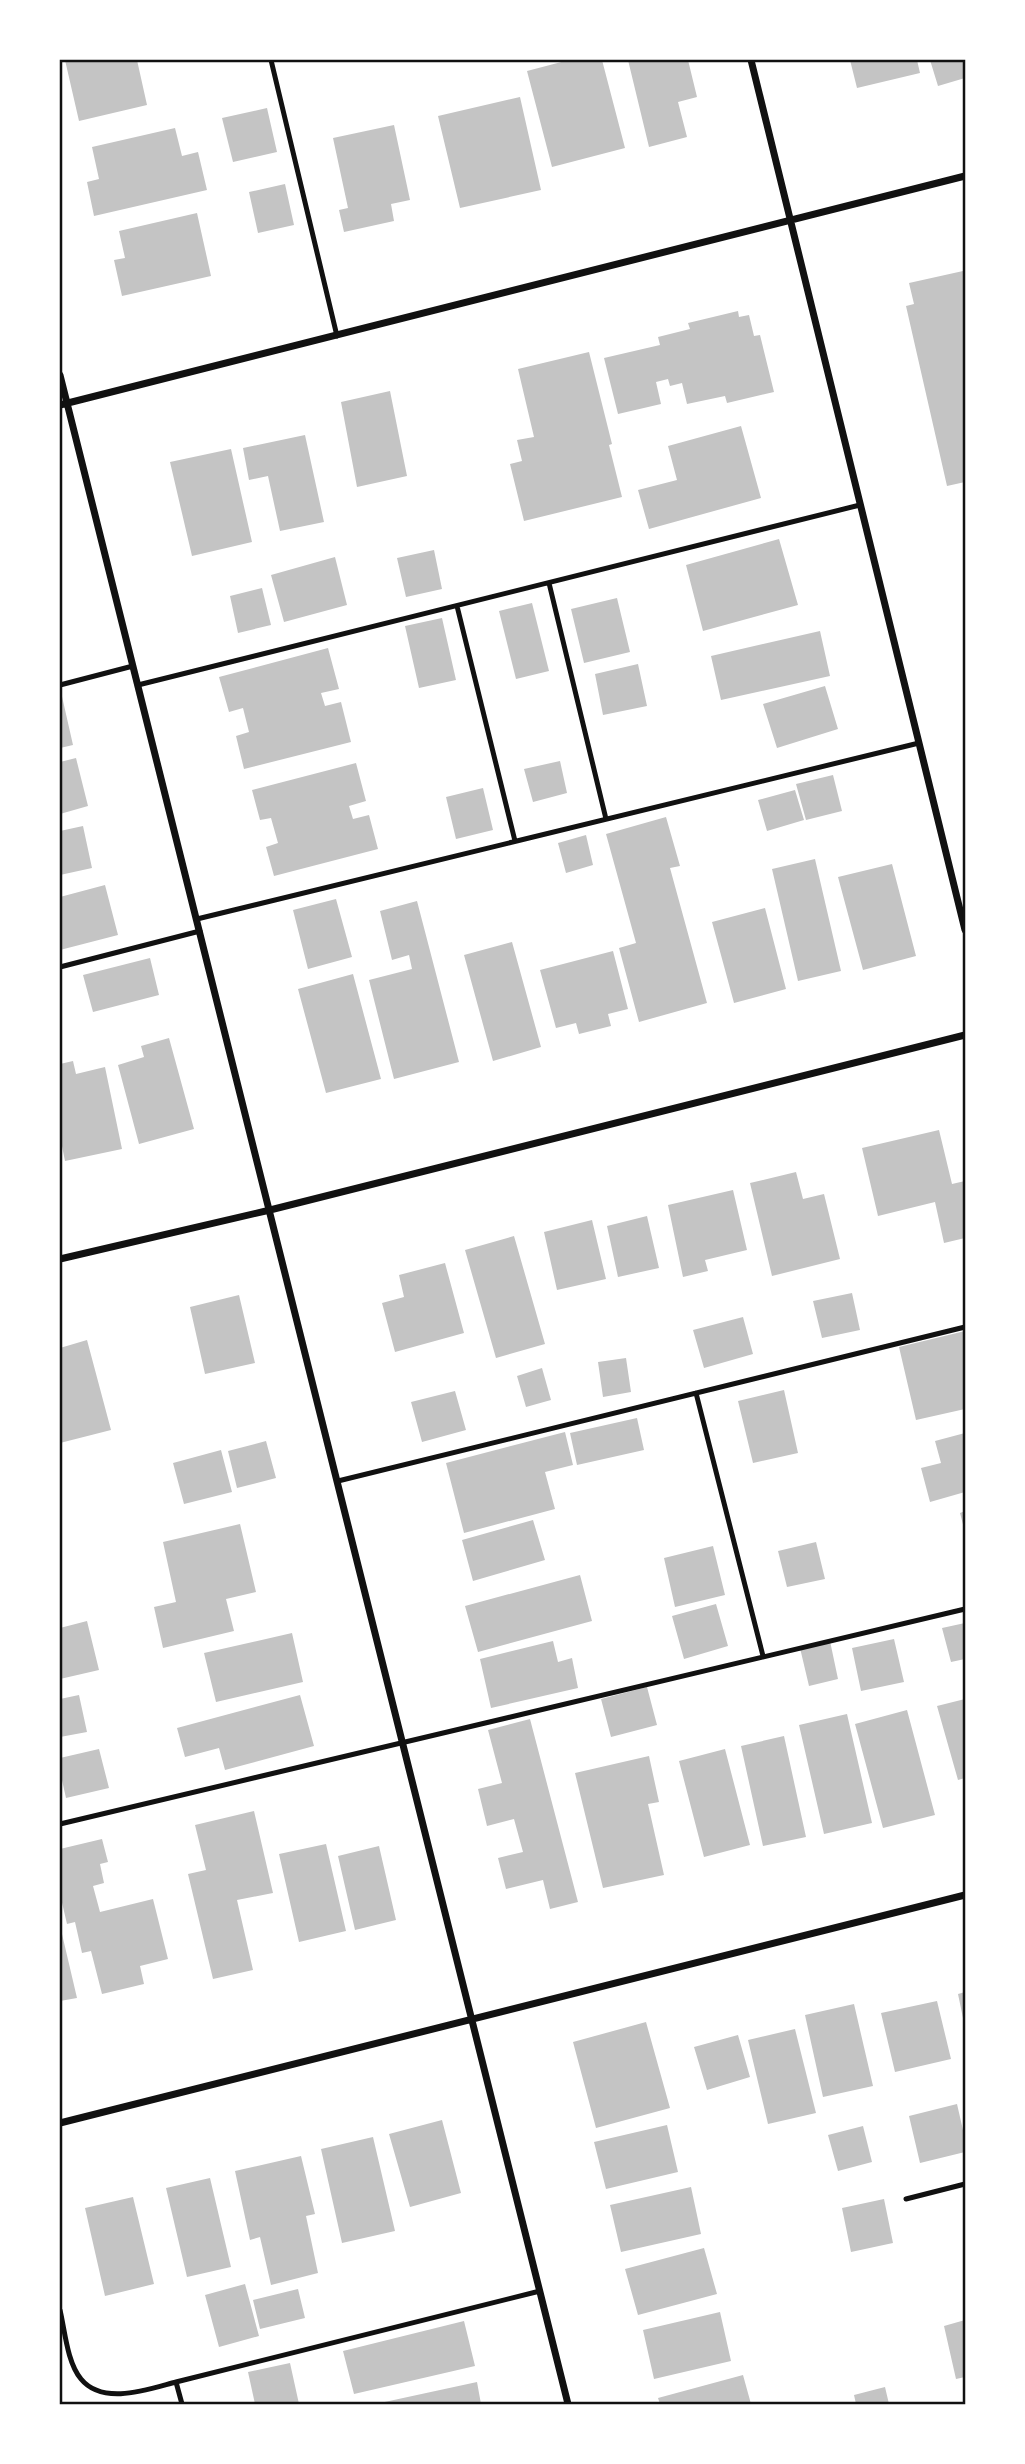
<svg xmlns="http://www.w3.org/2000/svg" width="1025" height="2464" font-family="'Nunito Sans',sans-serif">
<rect width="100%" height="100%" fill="#fff"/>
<path fill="#c4c4c4" d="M 65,60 L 137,60 L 147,105 L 79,121 Z
M 569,60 L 602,60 L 625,148 L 552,167 L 527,71 Z
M 628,60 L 688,60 L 697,97 L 678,102 L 687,137 L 649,147 Z
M 850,60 L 917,60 L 920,73 L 857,88 Z
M 930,60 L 965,60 L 965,78 L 938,86 Z
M 520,97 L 541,190 L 460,208 L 438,116 Z
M 267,108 L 277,152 L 233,162 L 222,118 Z
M 394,125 L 410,200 L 391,204 L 394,221 L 344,232 L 339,210 L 348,208 L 333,138 Z
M 175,128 L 182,156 L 198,152 L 207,190 L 94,216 L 87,182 L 99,179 L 92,147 Z
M 285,184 L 294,225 L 258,233 L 249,192 Z
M 197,213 L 211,276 L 122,296 L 114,260 L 125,258 L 119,231 Z
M 963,271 L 965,284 L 965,482 L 947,486 L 906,306 L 914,304 L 909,283 Z
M 738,311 L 739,317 L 749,315 L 754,336 L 760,335 L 774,392 L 727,403 L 725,396 L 687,404 L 682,383 L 670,386 L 668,379 L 656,382 L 661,404 L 618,414 L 604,358 L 660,345 L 658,337 L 690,329 L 688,323 Z
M 589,352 L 612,444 L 609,445 L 622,497 L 524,521 L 510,464 L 522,461 L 517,440 L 534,437 L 518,369 Z
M 390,391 L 407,476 L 357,487 L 341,402 Z
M 741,426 L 761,498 L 649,529 L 638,490 L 677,480 L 668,446 Z
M 305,435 L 324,522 L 280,531 L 268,476 L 249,480 L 243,448 Z
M 231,449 L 252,542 L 192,556 L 170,462 Z
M 779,539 L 798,605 L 703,631 L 686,565 Z
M 434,550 L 442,589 L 406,597 L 397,558 Z
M 335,557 L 347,605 L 284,622 L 271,575 Z
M 262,588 L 271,625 L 238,633 L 230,596 Z
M 617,598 L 630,652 L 584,663 L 571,609 Z
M 532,603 L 549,671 L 516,679 L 499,611 Z
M 442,618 L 456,680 L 419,688 L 405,626 Z
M 820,631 L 830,676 L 721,700 L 711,656 Z
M 328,648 L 339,689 L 321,693 L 325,706 L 341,702 L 351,742 L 244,769 L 236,736 L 249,732 L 243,708 L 229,712 L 219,677 Z
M 638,664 L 647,706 L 603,715 L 595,674 Z
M 825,686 L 838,729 L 777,748 L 763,704 Z
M 61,692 L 73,745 L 60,748 L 60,693 Z
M 76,758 L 88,806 L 60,814 L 60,762 Z
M 560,761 L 567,793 L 533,802 L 524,769 Z
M 356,763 L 366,801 L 349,806 L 353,819 L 369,815 L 378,849 L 274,876 L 266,847 L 278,843 L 271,818 L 260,820 L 252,790 Z
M 833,775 L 842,811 L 806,820 L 796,784 Z
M 483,788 L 493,830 L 456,839 L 446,797 Z
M 795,790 L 804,820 L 767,831 L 758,800 Z
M 666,817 L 680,866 L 670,868 L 707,1003 L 639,1022 L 619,948 L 636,943 L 606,834 Z
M 83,826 L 92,868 L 60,875 L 60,831 Z
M 586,835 L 593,865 L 566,873 L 558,843 Z
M 815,859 L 841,971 L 798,981 L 772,869 Z
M 892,864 L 916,956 L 863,970 L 838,877 Z
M 105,885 L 118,935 L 60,950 L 60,897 Z
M 336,899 L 352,957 L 308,969 L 293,910 Z
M 417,901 L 459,1062 L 394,1079 L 369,980 L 412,969 L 409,955 L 392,960 L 380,911 Z
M 765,908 L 786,989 L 734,1003 L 712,922 Z
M 512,942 L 541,1047 L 493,1061 L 464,955 Z
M 613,951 L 628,1009 L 608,1014 L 611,1026 L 579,1034 L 576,1023 L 556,1028 L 540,970 Z
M 150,958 L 159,995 L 93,1012 L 83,975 Z
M 353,974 L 381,1079 L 326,1093 L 298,989 Z
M 169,1038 L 194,1129 L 139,1144 L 118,1065 L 144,1057 L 141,1046 Z
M 73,1061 L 76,1074 L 105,1067 L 122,1149 L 65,1161 L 60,1136 L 60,1064 Z
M 939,1130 L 952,1184 L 965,1181 L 965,1238 L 944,1243 L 935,1202 L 878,1216 L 862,1148 Z
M 796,1172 L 803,1199 L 824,1194 L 840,1259 L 772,1276 L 750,1183 Z
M 733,1190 L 747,1250 L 705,1260 L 708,1271 L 683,1277 L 668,1205 Z
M 647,1216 L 659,1268 L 618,1277 L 607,1226 Z
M 592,1220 L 606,1279 L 557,1290 L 544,1232 Z
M 514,1236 L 545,1344 L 496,1358 L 465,1250 Z
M 445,1263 L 464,1333 L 395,1352 L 382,1303 L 404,1297 L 399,1275 Z
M 852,1293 L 860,1330 L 822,1338 L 813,1301 Z
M 239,1295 L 255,1363 L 205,1374 L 190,1307 Z
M 743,1317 L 753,1354 L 704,1368 L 693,1330 Z
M 965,1331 L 965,1409 L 916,1420 L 899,1347 Z
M 87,1340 L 111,1430 L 60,1443 L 60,1348 Z
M 626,1358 L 631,1392 L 603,1397 L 598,1362 Z
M 542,1368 L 551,1400 L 526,1407 L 517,1376 Z
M 784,1390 L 798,1453 L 753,1463 L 738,1401 Z
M 455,1391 L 466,1430 L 422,1442 L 411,1402 Z
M 637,1418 L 644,1450 L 577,1465 L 570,1433 Z
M 565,1432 L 573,1465 L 545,1472 L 555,1509 L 464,1533 L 446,1463 Z
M 965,1433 L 965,1492 L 930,1502 L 921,1468 L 941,1463 L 935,1441 Z
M 266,1441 L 276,1478 L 237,1488 L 228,1451 Z
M 221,1450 L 232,1492 L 184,1504 L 173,1463 Z
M 965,1511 L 965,1532 L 960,1513 Z
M 533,1520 L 545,1560 L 473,1581 L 462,1540 Z
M 240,1524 L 256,1592 L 226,1599 L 234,1631 L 163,1648 L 154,1607 L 176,1602 L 163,1542 Z
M 816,1542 L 825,1579 L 787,1587 L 778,1551 Z
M 713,1546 L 725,1595 L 675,1607 L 664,1558 Z
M 580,1575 L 592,1621 L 478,1652 L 465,1606 Z
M 716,1604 L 728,1646 L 684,1659 L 672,1616 Z
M 87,1621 L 99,1670 L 60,1679 L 60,1628 Z
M 965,1623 L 965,1659 L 951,1662 L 942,1628 Z
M 292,1633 L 303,1682 L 216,1702 L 204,1653 Z
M 894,1639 L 904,1682 L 861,1691 L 852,1648 Z
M 553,1641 L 558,1662 L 572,1658 L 578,1688 L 491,1708 L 480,1659 Z
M 830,1641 L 838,1679 L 809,1686 L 800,1648 Z
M 647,1687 L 657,1725 L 611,1737 L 601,1699 Z
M 79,1695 L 87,1732 L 60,1737 L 60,1699 Z
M 300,1695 L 314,1746 L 225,1770 L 219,1748 L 185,1757 L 177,1728 Z
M 965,1699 L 965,1778 L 958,1780 L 937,1706 Z
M 907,1710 L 935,1815 L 883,1828 L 855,1724 Z
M 847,1714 L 872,1823 L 824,1834 L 799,1725 Z
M 530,1719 L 578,1902 L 550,1909 L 543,1880 L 506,1889 L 498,1858 L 523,1852 L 514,1819 L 487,1826 L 478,1789 L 502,1783 L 488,1730 Z
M 784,1736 L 806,1837 L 763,1846 L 741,1746 Z
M 99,1749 L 109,1788 L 66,1798 L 60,1771 L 60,1758 Z
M 725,1749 L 750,1845 L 704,1857 L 679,1761 Z
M 649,1756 L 659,1802 L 648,1804 L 664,1875 L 603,1888 L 575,1773 Z
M 254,1811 L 273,1893 L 237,1900 L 253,1970 L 213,1979 L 188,1874 L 206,1870 L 195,1825 Z
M 102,1839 L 108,1862 L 100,1864 L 104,1883 L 93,1886 L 100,1912 L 153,1899 L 168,1959 L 140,1966 L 144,1984 L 102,1994 L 91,1951 L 82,1953 L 75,1922 L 67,1924 L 60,1894 L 60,1849 Z
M 326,1844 L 346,1931 L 299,1942 L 279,1854 Z
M 379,1846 L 396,1920 L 355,1930 L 338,1856 Z
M 62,1934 L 77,1998 L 60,2001 L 60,1935 Z
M 965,1992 L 965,2022 L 964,2023 L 958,1994 Z
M 937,2001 L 951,2059 L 895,2072 L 881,2013 Z
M 854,2004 L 873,2086 L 823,2097 L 805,2015 Z
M 646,2022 L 670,2108 L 596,2128 L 573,2042 Z
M 795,2029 L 816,2113 L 768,2124 L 748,2040 Z
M 738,2035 L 750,2077 L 707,2090 L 694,2047 Z
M 957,2104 L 965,2139 L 965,2152 L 920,2163 L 909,2116 Z
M 442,2120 L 461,2193 L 410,2207 L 389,2134 Z
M 667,2125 L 678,2172 L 606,2189 L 594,2142 Z
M 863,2126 L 872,2162 L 838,2171 L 828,2135 Z
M 373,2137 L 395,2231 L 342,2243 L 321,2149 Z
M 301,2156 L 315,2214 L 306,2216 L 318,2273 L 271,2285 L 260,2237 L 250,2240 L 235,2171 Z
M 210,2178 L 231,2267 L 187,2277 L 166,2188 Z
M 691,2187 L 701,2234 L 621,2252 L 610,2205 Z
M 133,2197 L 154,2284 L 105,2296 L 85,2208 Z
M 884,2199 L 893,2243 L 851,2252 L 842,2208 Z
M 704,2248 L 717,2294 L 638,2315 L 625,2269 Z
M 245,2284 L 259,2336 L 219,2347 L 205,2295 Z
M 298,2289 L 305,2318 L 260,2329 L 253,2300 Z
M 720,2312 L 731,2361 L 654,2379 L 643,2330 Z
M 965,2320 L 965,2377 L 956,2379 L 944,2326 Z
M 464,2321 L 475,2366 L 354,2394 L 343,2351 Z
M 290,2363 L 299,2404 L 255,2404 L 248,2372 Z
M 743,2375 L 751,2404 L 660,2404 L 658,2398 Z
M 477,2382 L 481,2404 L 380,2404 L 380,2403 Z
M 885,2387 L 889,2404 L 856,2404 L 854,2395 Z"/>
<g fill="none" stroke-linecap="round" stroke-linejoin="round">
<path stroke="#111" stroke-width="5" d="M 271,60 L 337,336
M 549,583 L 606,819
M 457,606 L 515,841
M 60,685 L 133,666
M 138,685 L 860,505
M 197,919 L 919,743
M 60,967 L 200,931
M 696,1393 L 763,1656
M 338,1481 L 965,1327
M 60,1824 L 965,1609
M 906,2199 L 965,2184
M 60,2310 C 65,2331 67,2362 81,2379 C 103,2406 149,2389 176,2382 L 540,2291
M 176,2382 L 182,2404"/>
<path stroke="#111" stroke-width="7" d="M 751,60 L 965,930
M 60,375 L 568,2404
M 60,405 L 965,176
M 60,1259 L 270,1210 L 965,1035
M 60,2123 L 965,1895"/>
</g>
<rect width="1025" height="2464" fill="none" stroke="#ffffff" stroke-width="122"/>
<rect x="61" y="61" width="903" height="2342" fill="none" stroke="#111" stroke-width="2.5"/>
</svg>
